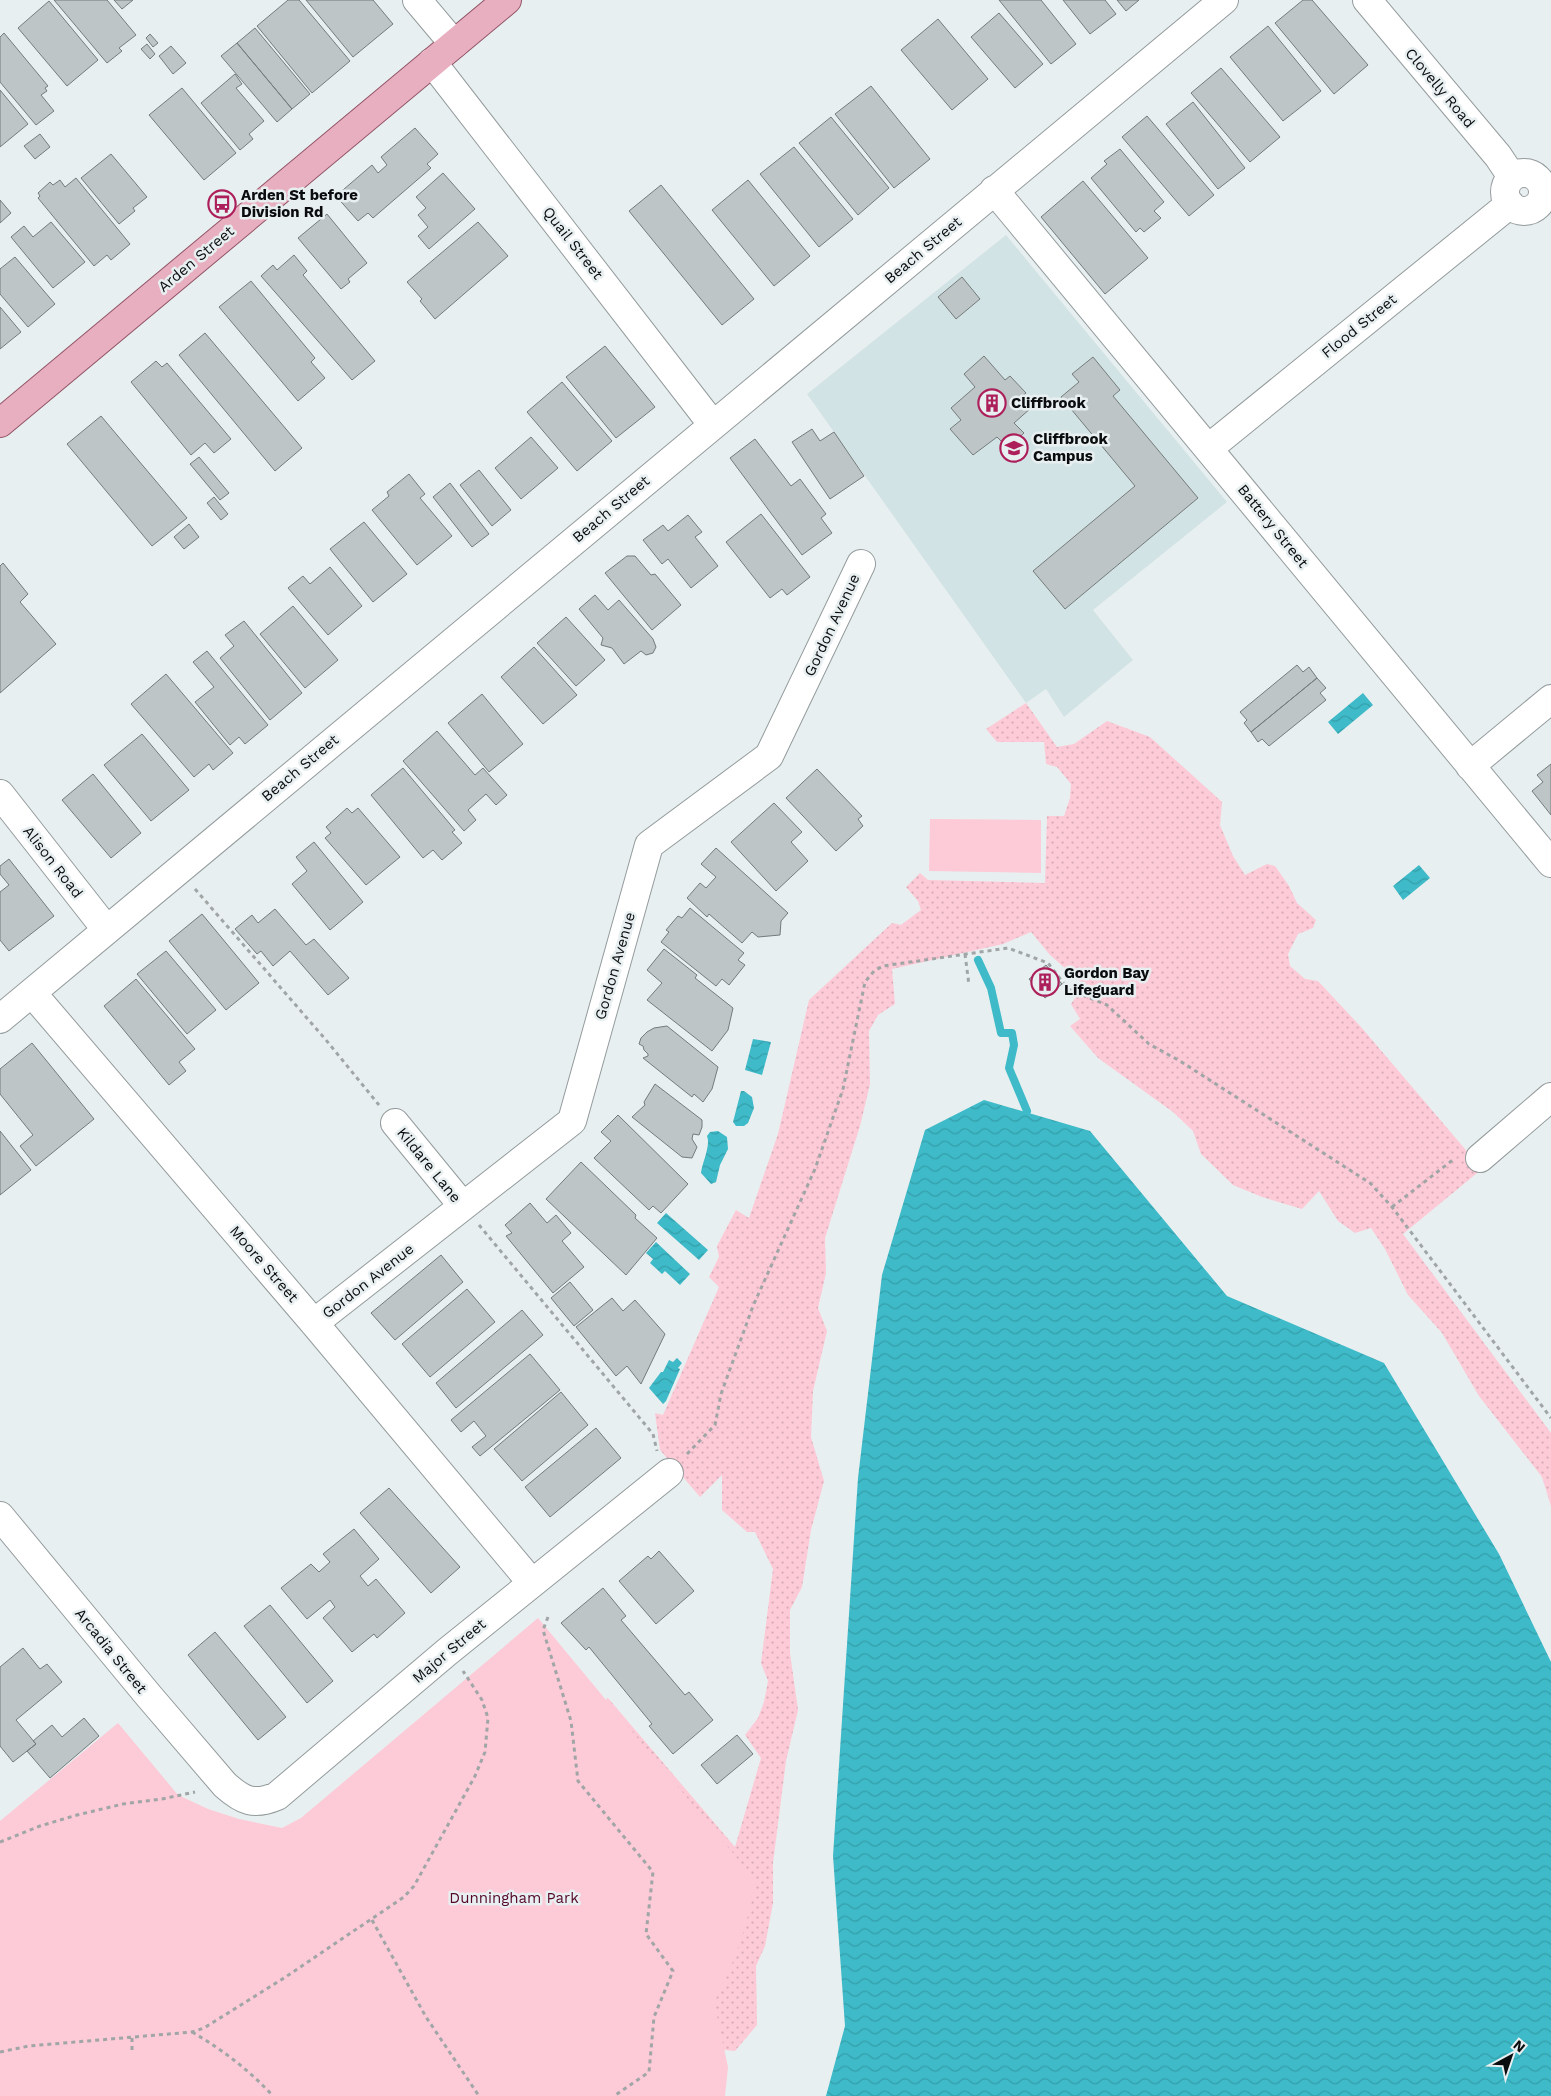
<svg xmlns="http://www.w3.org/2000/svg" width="1551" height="2096" font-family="'Work Sans',sans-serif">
<defs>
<pattern id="grass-dots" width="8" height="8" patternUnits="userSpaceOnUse" patternTransform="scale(1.25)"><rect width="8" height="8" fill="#fdcad7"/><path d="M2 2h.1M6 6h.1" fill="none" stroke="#d8acb7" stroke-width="1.8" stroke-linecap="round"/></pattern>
<pattern id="water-waves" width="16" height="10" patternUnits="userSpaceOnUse" patternTransform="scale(1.25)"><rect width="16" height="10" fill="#3ebac8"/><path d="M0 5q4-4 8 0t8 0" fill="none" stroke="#359fab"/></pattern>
</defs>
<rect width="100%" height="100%" fill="#e8eff0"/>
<path fill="#d2e3e5" d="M 1006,235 L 1227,502 L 1093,610 L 1133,660 L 1064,717 L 1046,689 L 1026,703 L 807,394 Z"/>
<path fill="url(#grass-dots)" d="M 1026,703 L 1057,747 L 1074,744 L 1107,721 L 1150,737 L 1222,802 L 1220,825 L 1233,856 L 1245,875 L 1267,864 L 1275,866 L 1289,886 L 1297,903 L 1316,920 L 1313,928 L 1298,934 L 1288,954 L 1290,966 L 1305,979 L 1318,981 L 1361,1027 L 1482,1169 L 1403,1234 L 1551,1433 L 1551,1506 L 1542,1477 L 1479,1396 L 1442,1333 L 1408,1295 L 1385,1249 L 1371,1228 L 1355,1233 L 1338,1221 L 1319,1191 L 1302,1209 L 1262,1197 L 1233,1185 L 1201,1154 L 1193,1131 L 1173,1112 L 1098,1058 L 1070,1026 L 1080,1019 L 1071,1004 L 1084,985 L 1050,955 L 1031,932 L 1003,944 L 892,969 L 895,1004 L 878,1015 L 869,1031 L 870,1084 L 860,1126 L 825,1238 L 826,1273 L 818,1308 L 827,1331 L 813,1391 L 811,1437 L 824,1481 L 811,1530 L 802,1587 L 790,1610 L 790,1653 L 798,1710 L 786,1761 L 773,1863 L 773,1903 L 765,1946 L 756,1966 L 757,2025 L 735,2051 L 715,2049 L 578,2096 L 590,1716 L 608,1698 L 735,1847 L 761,1758 L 745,1735 L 758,1718 L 764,1702 L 768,1681 L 761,1663 L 773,1569 L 755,1532 L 747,1532 L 722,1510 L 722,1475 L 700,1497 L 660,1450 L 655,1413 L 663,1415 L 719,1287 L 709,1277 L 719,1257 L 717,1246 L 736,1210 L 749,1218 L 778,1134 L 809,1000 L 892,923 L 901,925 L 921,910 L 918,901 L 906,887 L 920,873 L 928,880 L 1045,883 L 1047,816 L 1064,816 L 1070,798 L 1071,784 L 1057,767 L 1046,764 L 1044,742 L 997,742 L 986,729 Z"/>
<path fill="#fdcad7" d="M 930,819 L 1041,820 L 1041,873 L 929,871 Z
M 538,1618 L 756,1881 C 748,1923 735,1964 714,2002 L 728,2067 L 725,2096 L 0,2096 L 0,1821 L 118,1723 L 178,1795 L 208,1809 L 239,1819 L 282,1828 L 301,1818 Z"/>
<path fill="url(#water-waves)" d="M 1363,693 L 1373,705 L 1338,734 L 1328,722 Z
M 1419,865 L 1430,878 L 1403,900 L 1393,886 Z
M 753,1039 L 771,1042 L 762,1075 L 745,1070 Z
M 741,1091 L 744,1091 L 752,1097 L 754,1108 L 748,1123 L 744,1126 L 736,1126 L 733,1122 Z
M 984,1100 L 1090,1131 L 1227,1296 L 1384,1363 L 1499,1554 L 1551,1662 L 1551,2096 L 826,2096 L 845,2026 L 833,1856 L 858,1478 L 882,1275 L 925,1130 Z
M 718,1131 L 727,1137 L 728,1149 L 720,1165 L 716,1182 L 711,1184 L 701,1173 C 702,1163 711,1145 707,1136 L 710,1132 Z
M 666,1213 L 708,1250 L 699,1260 L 657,1223 Z
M 656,1242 L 690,1274 L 680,1285 L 665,1271 L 662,1274 L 650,1263 L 653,1259 L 646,1253 Z
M 677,1358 L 682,1363 L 678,1368 L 680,1369 L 666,1401 L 663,1404 L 649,1388 L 661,1372 L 663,1372 L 669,1360 L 673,1362 Z"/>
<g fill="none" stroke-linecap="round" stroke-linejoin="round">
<path stroke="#3ebac8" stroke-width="8" d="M 978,960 L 991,988 L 1001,1033 L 1012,1033 L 1014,1045 L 1009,1068 L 1027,1111"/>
</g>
<path fill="#bec5c6" stroke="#747b7c" d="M 54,0 L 107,0 L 136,35 L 119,48 L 122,51 L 107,63 Z
M 114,0 L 133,0 L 122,9 Z
M 288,0 L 299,0 L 350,61 L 312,93 L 257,26 Z
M 306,0 L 373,0 L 393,24 L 353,57 Z
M 999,0 L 1041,0 L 1076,44 L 1051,64 Z
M 1063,0 L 1105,0 L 1116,14 L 1090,34 Z
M 1117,0 L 1139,0 L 1126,11 Z
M 1303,0 L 1312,0 L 1368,65 L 1334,94 L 1275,23 Z
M 49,1 L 98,60 L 67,86 L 18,28 Z
M 999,13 L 1043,64 L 1015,88 L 971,37 Z
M 938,19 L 988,79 L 952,110 L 901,50 Z
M 1268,26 L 1321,91 L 1283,121 L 1230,57 Z
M 255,28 L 310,94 L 292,109 L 237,43 Z
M 4,33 L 48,86 L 45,88 L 47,91 L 41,95 L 54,111 L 36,125 L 0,82 L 0,37 Z
M 150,34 L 158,43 L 153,47 L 146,38 Z
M 237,43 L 292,109 L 277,122 L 221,56 Z
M 147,44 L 155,54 L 150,59 L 141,49 Z
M 171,46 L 186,63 L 173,74 L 159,56 Z
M 1221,68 L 1280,137 L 1250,162 L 1191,93 Z
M 235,74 L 242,84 L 236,88 L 264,121 L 249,134 L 253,139 L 240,150 L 201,103 Z
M 871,86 L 930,159 L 894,188 L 835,114 Z
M 182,88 L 236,153 L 204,180 L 149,115 Z
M 0,90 L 28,124 L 0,147 Z
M 1193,102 L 1245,168 L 1218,189 L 1166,124 Z
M 1147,116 L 1214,195 L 1189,216 L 1122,137 Z
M 831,117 L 889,188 L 858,215 L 799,143 Z
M 415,128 L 438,154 L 427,164 L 431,168 L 373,218 L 368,213 L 358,221 L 336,196 L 372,165 L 378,173 L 387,165 L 381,157 Z
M 40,134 L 50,147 L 35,159 L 24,146 Z
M 794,147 L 853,219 L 819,247 L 760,174 Z
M 1120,149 L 1164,202 L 1154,211 L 1161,218 L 1144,232 L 1140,228 L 1136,232 L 1091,178 L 1107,164 L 1104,161 Z
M 111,154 L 147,197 L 133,208 L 135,211 L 119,224 L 81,178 Z
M 443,173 L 475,209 L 429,249 L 418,236 L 428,227 L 418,215 L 426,208 L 416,197 Z
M 76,178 L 130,244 L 111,260 L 107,255 L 94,266 L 38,198 L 40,196 L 38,193 L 50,182 L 53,185 L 60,180 L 65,187 Z
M 748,180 L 810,256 L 774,286 L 712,210 Z
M 1083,181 L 1148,258 L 1105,294 L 1041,217 Z
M 661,185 L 754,299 L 722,325 L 629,211 Z
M 0,200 L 11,213 L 0,223 Z
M 327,214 L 367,263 L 348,279 L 350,282 L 341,289 L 298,238 Z
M 51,222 L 85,262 L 53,288 L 11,237 L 24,226 L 33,237 Z
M 478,222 L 508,256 L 435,319 L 420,301 L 422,299 L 407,282 Z
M 294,255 L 307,271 L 303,275 L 375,361 L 352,380 L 261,276 L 273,265 L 277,270 Z
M 15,257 L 55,304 L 28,327 L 0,294 L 0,269 Z
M 962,277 L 980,299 L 956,319 L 938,297 Z
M 251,281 L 315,358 L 311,362 L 325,378 L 298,401 L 219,307 Z
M 0,307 L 21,332 L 0,349 Z
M 205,333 L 302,448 L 275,471 L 179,355 Z
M 605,346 L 655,407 L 616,438 L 566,377 Z
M 984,356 L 1005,380 L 1010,376 L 1026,393 L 1021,397 L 1031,408 L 1014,423 L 1024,433 L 1008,448 L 997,437 L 973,455 L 950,429 L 961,420 L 951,408 L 975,387 L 964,374 Z
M 1093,357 L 1120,390 L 1113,396 L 1198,498 L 1065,609 L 1033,571 L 1135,486 L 1061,397 L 1079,382 L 1072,374 Z
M 156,361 L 162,367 L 167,363 L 231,439 L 214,453 L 205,443 L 191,455 L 131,382 Z
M 562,382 L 612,441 L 577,471 L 527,412 Z
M 101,416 L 187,518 L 152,546 L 67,444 Z
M 812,429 L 820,441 L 834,432 L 864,476 L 830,499 L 792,442 Z
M 531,437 L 558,468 L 521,499 L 495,468 Z
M 755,439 L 791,486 L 800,479 L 826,514 L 821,518 L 832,533 L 802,555 L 730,458 Z
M 199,457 L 229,493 L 220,500 L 190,464 Z
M 479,470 L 511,510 L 492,526 L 460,485 Z
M 409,474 L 425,494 L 420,498 L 452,536 L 417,565 L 372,510 L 389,496 L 387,492 Z
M 450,483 L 489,534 L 472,547 L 433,497 Z
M 214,497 L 228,514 L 221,520 L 207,503 Z
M 761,514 L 810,577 L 787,595 L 782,589 L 770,598 L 726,542 Z
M 688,515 L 702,532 L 695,537 L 718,566 L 691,588 L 668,559 L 662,564 L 643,540 L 663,525 L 668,531 Z
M 364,522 L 407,574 L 373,602 L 330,549 Z
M 189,524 L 199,537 L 184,549 L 174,537 Z
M 627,556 L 635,556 L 651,575 L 655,574 L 681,605 L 652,630 L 605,573 Z
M 3,563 L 28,594 L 20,602 L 56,644 L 0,693 L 0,566 Z
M 330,567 L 362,606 L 328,635 L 288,588 L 303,576 L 310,584 Z
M 595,595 L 608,610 L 619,600 L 653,639 L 656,647 L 653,653 L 646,655 L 641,651 L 624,664 L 612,648 L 601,645 L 603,638 L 579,609 Z
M 293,606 L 338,660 L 305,688 L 260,634 Z
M 566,617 L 605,660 L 576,686 L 537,643 Z
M 244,621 L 302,693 L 270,720 L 220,658 L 234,646 L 225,635 Z
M 534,647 L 577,695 L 543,724 L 501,677 Z
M 207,651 L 268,725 L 245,744 L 239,737 L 230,745 L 195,702 L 214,687 L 193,662 Z
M 1297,665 L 1303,672 L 1309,667 L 1317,678 L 1251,732 L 1244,723 L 1247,720 L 1240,712 Z
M 166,674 L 233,753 L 213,770 L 209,764 L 194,777 L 131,704 Z
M 1317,678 L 1326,688 L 1320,693 L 1326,700 L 1269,746 L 1262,739 L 1258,742 L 1251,732 Z
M 482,694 L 523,744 L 489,772 L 448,723 Z
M 437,731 L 475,775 L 483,768 L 507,795 L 496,805 L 486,794 L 468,810 L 476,820 L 464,831 L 403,761 Z
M 142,734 L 189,790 L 151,821 L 104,765 Z
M 1551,764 L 1551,815 L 1532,791 L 1543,782 L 1537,775 Z
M 403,768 L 455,830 L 452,832 L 462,843 L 442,860 L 433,850 L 423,858 L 371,795 Z
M 817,769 L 862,816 L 858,819 L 863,826 L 836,851 L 786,798 Z
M 93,774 L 141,833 L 111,858 L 62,800 Z
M 774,803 L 802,832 L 791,842 L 808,861 L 776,891 L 731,842 Z
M 347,808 L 352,813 L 358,808 L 400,857 L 366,885 L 325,838 L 331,833 L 326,827 Z
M 314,842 L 363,902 L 330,930 L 292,884 L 307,871 L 296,857 Z
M 716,848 L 788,913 L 781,921 L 780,935 L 758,937 L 752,932 L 742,943 L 709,914 L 707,917 L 687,898 L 700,883 L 706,888 L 716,877 L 701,864 Z
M 9,859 L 54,916 L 9,951 L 0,940 L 0,892 L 9,885 L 0,874 L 0,866 Z
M 690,908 L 744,953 L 738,960 L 745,965 L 729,985 L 722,979 L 716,986 L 661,942 L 669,932 L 666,930 L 678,916 L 682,918 Z
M 275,909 L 306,945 L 314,939 L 349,978 L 328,995 L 290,951 L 273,966 L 261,951 L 257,954 L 235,929 L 252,915 L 258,923 Z
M 202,914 L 259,983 L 226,1010 L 169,941 Z
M 664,949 L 697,975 L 695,978 L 733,1008 L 728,1030 L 712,1051 L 647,1000 L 662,983 L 647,970 Z
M 166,951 L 216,1010 L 187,1034 L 137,974 Z
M 1046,965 L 1062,984 L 1045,998 L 1029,979 Z
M 136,979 L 195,1049 L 179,1062 L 186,1071 L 169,1085 L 104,1006 Z
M 667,1026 L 718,1067 L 712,1089 L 703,1102 L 694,1094 L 692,1097 L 643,1058 L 648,1056 L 648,1054 L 644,1050 L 643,1046 L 639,1044 L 641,1038 L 647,1032 L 654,1028 Z
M 32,1043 L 94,1119 L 36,1166 L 20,1146 L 33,1135 L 0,1094 L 0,1069 Z
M 655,1084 L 702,1120 L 702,1127 L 699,1135 L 693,1134 L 692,1139 L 697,1147 L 692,1158 L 682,1157 L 632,1117 L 645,1105 L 644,1102 Z
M 618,1115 L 688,1184 L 661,1213 L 653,1206 L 649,1210 L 594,1158 L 611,1141 L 601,1132 Z
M 0,1131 L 31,1170 L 0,1195 Z
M 581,1162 L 636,1215 L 635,1218 L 657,1238 L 626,1275 L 546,1199 Z
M 530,1203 L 547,1223 L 556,1215 L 571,1233 L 562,1241 L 584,1267 L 553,1293 L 506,1236 L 512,1233 L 505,1225 Z
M 441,1255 L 463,1282 L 395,1340 L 371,1313 Z
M 570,1282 L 593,1310 L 574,1326 L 551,1298 Z
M 467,1289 L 495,1322 L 430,1377 L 402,1344 Z
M 612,1298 L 623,1311 L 635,1300 L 665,1334 L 641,1384 L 627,1366 L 616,1376 L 576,1327 Z
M 522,1310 L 543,1335 L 456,1408 L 436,1383 Z
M 530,1354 L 560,1390 L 480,1456 L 472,1447 L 486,1436 L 474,1421 L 461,1432 L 451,1420 Z
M 561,1392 L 588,1425 L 522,1481 L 494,1449 Z
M 596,1428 L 621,1458 L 550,1517 L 525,1487 Z
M 389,1488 L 460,1567 L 431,1593 L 360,1513 Z
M 354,1529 L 379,1559 L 360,1576 L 368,1586 L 376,1579 L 405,1613 L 377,1638 L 374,1634 L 352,1652 L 323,1618 L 335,1607 L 330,1600 L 307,1619 L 281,1588 L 311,1564 L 319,1572 L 330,1562 L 323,1554 Z
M 659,1551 L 694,1591 L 656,1624 L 619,1581 L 648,1556 L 651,1559 Z
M 603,1588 L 626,1616 L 621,1620 L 685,1695 L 689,1692 L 713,1720 L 673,1754 L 649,1726 L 652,1724 L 589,1647 L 586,1650 L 561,1623 Z
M 270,1605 L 333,1681 L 307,1703 L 244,1626 Z
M 215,1632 L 286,1717 L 258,1740 L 188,1655 Z
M 23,1648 L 40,1669 L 47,1664 L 62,1682 L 16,1720 L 36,1744 L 13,1762 L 0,1746 L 0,1667 Z
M 84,1718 L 99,1736 L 50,1778 L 27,1751 L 36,1744 L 33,1741 L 52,1725 L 62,1737 Z
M 737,1735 L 753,1754 L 717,1784 L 701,1765 Z"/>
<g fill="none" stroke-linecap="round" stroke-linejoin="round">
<g stroke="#949b9c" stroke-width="30">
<path id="minor" d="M 417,0 L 454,44
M 1367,0 L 1498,156 L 1512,177
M 432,62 L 713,425
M1505 192a19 19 0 1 1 38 0a19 19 0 1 1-38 0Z
M 994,190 L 1551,863
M 1209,448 L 1510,204
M 1470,766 L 1551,699
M 0,794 L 106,929
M 32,993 L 314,1323 L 532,1583
M 0,1019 L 1224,0
M 395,1123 L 463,1206
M 1480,1158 L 1551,1097
M 314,1323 L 572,1121 L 649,845 L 769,756 L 861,564
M 0,1516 L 148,1695 L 225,1785 C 243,1801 254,1806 277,1796 L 447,1652 L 669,1473"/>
</g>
<g stroke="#915466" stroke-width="30">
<path id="major" d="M 0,423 L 507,0"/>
</g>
<path stroke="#a0a5a6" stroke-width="3" stroke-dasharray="4 4" stroke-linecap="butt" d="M 195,889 L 326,1040 L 379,1105
M 965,954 L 969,985
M 1392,1207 L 1454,1159
M 479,1225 L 653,1434 L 657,1451
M 687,1454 L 715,1425 L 721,1394 L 753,1306 L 815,1169 L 843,1089 L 865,982 L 874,971 L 883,966 L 1008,948 L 1048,963 L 1068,989 L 1107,1005 L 1149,1044 L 1180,1061 L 1370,1183 L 1392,1207 L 1551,1418
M 548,1617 L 543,1630 L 571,1721 L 578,1781 L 653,1872 L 646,1934 L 673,1971 L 654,2017 L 649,2072 L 614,2096
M 0,1842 L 40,1826 L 77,1815 L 123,1804 L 162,1799 L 195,1792
M 372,1920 L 426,2017 L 479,2096
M 192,2032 C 223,2050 249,2070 273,2096
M 132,2038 L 132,2053
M 0,2052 L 29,2046 L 192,2032 L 204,2028 L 284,1978 L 404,1897 L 414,1886 L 475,1776 L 485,1752 L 488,1718 L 482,1700 L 463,1671"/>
<use href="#minor" stroke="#fff" stroke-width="28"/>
<use href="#major" stroke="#e8afc0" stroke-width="28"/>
</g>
<defs>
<g id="bus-ring" transform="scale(1.4375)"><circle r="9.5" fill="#e8eff0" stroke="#ac1f5b" stroke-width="1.5"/><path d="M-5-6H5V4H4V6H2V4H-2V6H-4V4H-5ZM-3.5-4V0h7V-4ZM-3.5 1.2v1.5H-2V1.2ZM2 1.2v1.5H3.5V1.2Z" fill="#ac1f5b"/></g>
<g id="building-ring" transform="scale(1.4375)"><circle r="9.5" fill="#e8eff0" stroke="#ac1f5b" stroke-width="1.5"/><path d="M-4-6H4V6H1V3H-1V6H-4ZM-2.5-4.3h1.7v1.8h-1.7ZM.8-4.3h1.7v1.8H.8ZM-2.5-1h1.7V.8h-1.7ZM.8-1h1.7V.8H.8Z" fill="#ac1f5b"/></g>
<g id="university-ring" transform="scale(1.4375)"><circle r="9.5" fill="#e8eff0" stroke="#ac1f5b" stroke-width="1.5"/><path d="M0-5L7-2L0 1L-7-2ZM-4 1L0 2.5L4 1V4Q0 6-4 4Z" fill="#ac1f5b"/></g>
</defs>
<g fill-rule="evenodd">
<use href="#bus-ring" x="222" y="204"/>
<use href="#building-ring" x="992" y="403"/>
<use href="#university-ring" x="1014" y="448"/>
<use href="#building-ring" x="1045" y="982"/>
</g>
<g text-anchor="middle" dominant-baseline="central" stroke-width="5" stroke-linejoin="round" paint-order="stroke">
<g font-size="15" fill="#0a0c0d" stroke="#e8eff0">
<text transform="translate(1440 88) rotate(50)">Clovelly Road</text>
<text transform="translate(573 243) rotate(52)">Quail Street</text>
<text transform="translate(923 250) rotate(-40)">Beach Street</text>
<text transform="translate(196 259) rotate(-40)">Arden Street</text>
<text transform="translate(1359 326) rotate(-39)">Flood Street</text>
<text transform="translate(611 509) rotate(-40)">Beach Street</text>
<text transform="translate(1273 526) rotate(51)">Battery Street</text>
<text transform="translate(832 625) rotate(-65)">Gordon Avenue</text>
<text transform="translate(300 768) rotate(-40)">Beach Street</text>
<text transform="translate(53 862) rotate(52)">Alison Road</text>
<text transform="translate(615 966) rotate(-74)">Gordon Avenue</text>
<text transform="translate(429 1165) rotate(51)">Kildare Lane</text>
<text transform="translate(264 1264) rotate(49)">Moore Street</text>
<text transform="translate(368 1281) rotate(-38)">Gordon Avenue</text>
<text transform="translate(111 1651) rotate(51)">Arcadia Street</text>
<text transform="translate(449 1651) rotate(-40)">Major Street</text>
</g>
<g font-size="15" font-weight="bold" fill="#0a0c0d" stroke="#e8eff0" text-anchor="start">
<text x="241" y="195">Arden St before<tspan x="241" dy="17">Division Rd</tspan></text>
<text x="1011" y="403">Cliffbrook</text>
<text x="1033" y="439">Cliffbrook<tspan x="1033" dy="17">Campus</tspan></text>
<text x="1064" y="973">Gordon Bay<tspan x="1064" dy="17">Lifeguard</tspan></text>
</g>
<g font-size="15" fill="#550829" stroke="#e8eff0">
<text x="514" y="1898">Dunningham Park</text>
</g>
</g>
<g transform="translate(1511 2056) rotate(40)" stroke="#e8eff0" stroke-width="4" paint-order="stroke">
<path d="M0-4L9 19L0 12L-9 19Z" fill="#0a0c0d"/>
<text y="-8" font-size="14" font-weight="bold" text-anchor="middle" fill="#0a0c0d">N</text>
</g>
</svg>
